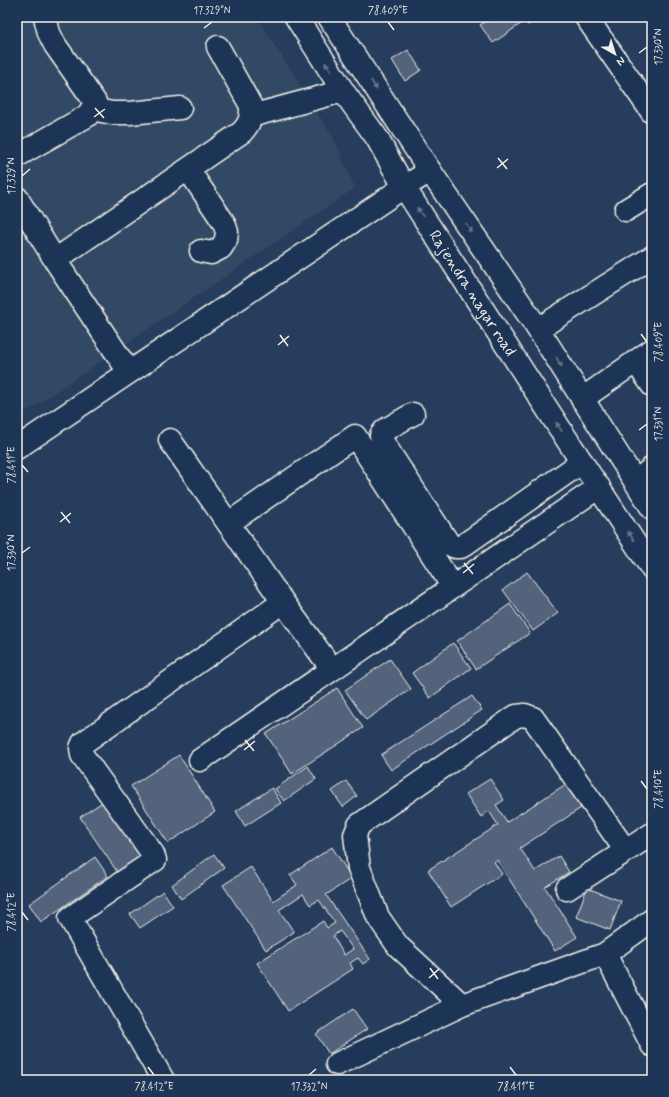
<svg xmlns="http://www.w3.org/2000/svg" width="669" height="1097" font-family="Mynerve,sans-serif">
<rect width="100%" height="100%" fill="#263d5d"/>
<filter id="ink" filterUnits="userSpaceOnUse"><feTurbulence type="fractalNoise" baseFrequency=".025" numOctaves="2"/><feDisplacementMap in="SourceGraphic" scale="8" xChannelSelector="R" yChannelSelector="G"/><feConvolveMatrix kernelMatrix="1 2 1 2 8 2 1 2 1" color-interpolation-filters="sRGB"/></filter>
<g filter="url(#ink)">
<path fill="#334966" d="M 17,17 L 257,17 L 334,139 L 355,188 L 17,418 Z"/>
<path fill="#52647b" stroke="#f4f1e8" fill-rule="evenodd" d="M 492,17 L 518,17 L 522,23 L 493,43 L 480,25 Z
M 523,17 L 539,17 L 528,25 Z
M 408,50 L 421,70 L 405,81 L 392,60 Z
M 652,82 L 652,96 L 645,86 Z
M 527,572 L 558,613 L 533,631 L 503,590 Z
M 510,604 L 530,633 L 476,669 L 457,641 Z
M 453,643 L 471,668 L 430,698 L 412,673 Z
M 390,659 L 411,689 L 366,720 L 345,690 Z
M 337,688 L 363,728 L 292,774 L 266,734 Z
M 472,696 L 482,710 L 391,770 L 381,755 Z
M 179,755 L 215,812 L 168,843 L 131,786 Z
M 308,766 L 316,779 L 284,801 L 275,789 Z
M 490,779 L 504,800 L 496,805 L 507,822 L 566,784 L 581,808 L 520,848 L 535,871 L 559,856 L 569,872 L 545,887 L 577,937 L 555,951 L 497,860 L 494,862 L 502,874 L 451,907 L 428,870 L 498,825 L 489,811 L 481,817 L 466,794 Z
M 346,781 L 357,796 L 343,807 L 332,791 Z
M 272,788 L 281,803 L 245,826 L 236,811 Z
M 107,799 L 146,858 L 120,876 L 80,817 Z
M 332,847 L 352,878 L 326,895 L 370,959 L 363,964 L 358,958 L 350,963 L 353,969 L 288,1011 L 257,963 L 323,921 L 327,928 L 335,923 L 319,900 L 310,905 L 303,894 L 279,910 L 294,932 L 266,950 L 223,885 L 251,867 L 273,901 L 297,885 L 290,875 ZM 340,931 L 353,949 L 344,955 L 333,936 Z
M 214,854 L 224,868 L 181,899 L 172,885 Z
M 95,857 L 108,876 L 41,922 L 29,904 Z
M 587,888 L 621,901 L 610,930 L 576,917 Z
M 163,891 L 173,906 L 140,928 L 130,914 Z
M 353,1009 L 367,1029 L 329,1054 L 316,1034 Z"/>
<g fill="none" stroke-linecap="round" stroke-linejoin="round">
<g stroke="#f4f1e8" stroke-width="25">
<path id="minor" d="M 586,17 L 652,112
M 92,109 L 112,113 L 130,113 L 180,108
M 251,116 L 343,91
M 17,156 L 87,116 L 92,109 L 95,102 L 55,45 L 49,33 L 45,17
M 188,169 L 224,223 L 227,232 L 226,240 L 221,248 L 211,253 L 201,251
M 17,198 L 55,260 L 129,372
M 626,210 L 652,194
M 55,260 L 242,132 C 250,123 251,119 251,106 L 218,47
M 538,329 L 652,257
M 636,362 L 652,385
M 582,399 L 652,350
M 413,414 L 385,430 L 381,435 L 382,441 L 449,544 L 455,547 L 461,547 L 582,462
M 170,440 L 283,602 L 332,669
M 17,448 L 404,187 L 430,171
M 636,482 L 652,468
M 229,523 L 355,436 L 453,587
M 200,760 L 599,487
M 567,889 L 652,834
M 605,954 L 652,1045
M 462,1005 L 398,946 L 378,917 L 359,868 L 355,835 L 359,825 L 516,716 L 525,715 L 533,718 L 626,851
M 337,1064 L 462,1005 L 605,954 L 652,920
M 163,1080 L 70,918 L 155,860 L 153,854 L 82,755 L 81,748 L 83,743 L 283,602"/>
</g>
<g stroke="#f4f1e8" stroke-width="25">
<g id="major">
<path id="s1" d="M 296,17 L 343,91 L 377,138 L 404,187 L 564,435 L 652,569"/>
<path d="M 329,17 L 430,171 L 538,329 L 652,508"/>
</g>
</g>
<use href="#minor" stroke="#1d3557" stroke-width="22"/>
<use href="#major" stroke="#1d3557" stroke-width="22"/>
</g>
<defs><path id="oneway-solid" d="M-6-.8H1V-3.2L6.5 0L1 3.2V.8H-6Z"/></defs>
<g fill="#68778a">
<use href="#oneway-solid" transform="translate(328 67) rotate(-123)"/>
<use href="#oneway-solid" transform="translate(374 85) rotate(57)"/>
<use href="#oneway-solid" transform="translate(420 212) rotate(-123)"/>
<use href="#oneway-solid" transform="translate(469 228) rotate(56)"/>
<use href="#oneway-solid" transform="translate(559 362) rotate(58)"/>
<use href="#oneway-solid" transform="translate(559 427) rotate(-123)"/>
<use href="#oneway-solid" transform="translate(631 536) rotate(-123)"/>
</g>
</g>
<path fill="none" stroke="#f4f1e8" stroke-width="1.5" d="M 388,22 L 394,30M 204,28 L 212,22M 639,53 L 647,47M 95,108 L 104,118M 94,117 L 105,109M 498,158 L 507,169M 497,168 L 508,159M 22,176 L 30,169M 641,334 L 647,342M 280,335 L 288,346M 278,345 L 289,336M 639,430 L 647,424M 22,465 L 28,472M 61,512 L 70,523M 60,522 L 71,513M 22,553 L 30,547M 464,563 L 473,574M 463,573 L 474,564M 245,740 L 254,751M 244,750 L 255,741M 641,781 L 647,789M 22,912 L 28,920M 430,968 L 438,979M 429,978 L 439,969M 148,1067 L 154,1075M 510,1067 L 516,1075M 309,1075 L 316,1069"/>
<g text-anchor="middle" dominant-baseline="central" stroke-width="3" stroke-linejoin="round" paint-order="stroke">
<g font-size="16" fill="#f4f1e8" stroke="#1d3557">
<text stroke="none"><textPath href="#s1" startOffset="328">Rajendra nagar road</textPath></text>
</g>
</g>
<rect width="669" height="1097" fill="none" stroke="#1d3557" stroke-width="44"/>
<g transform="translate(615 54) rotate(141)" stroke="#1d3557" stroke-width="3" paint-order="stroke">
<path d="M0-3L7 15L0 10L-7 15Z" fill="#f4f1e8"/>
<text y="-6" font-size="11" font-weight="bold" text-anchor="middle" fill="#f4f1e8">N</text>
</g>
<rect x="22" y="22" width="625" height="1053" fill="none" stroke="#f4f1e8" stroke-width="1.5"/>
<g font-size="10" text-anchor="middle" fill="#f4f1e8">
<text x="212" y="14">17.329°N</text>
<text x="388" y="14">78.409°E</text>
<text transform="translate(658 47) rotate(-90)" y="4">17.330°N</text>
<text transform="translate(11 176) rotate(-90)" y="4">17.329°N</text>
<text transform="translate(658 342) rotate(-90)" y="4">78.409°E</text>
<text transform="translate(658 424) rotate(-90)" y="4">17.331°N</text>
<text transform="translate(11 465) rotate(-90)" y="4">78.411°E</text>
<text transform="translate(11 553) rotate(-90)" y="4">17.330°N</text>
<text transform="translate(658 789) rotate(-90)" y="4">78.410°E</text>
<text transform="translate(11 912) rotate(-90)" y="4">78.412°E</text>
<text x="154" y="1090">78.412°E</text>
<text x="309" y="1090">17.332°N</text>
<text x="516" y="1090">78.411°E</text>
</g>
</svg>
